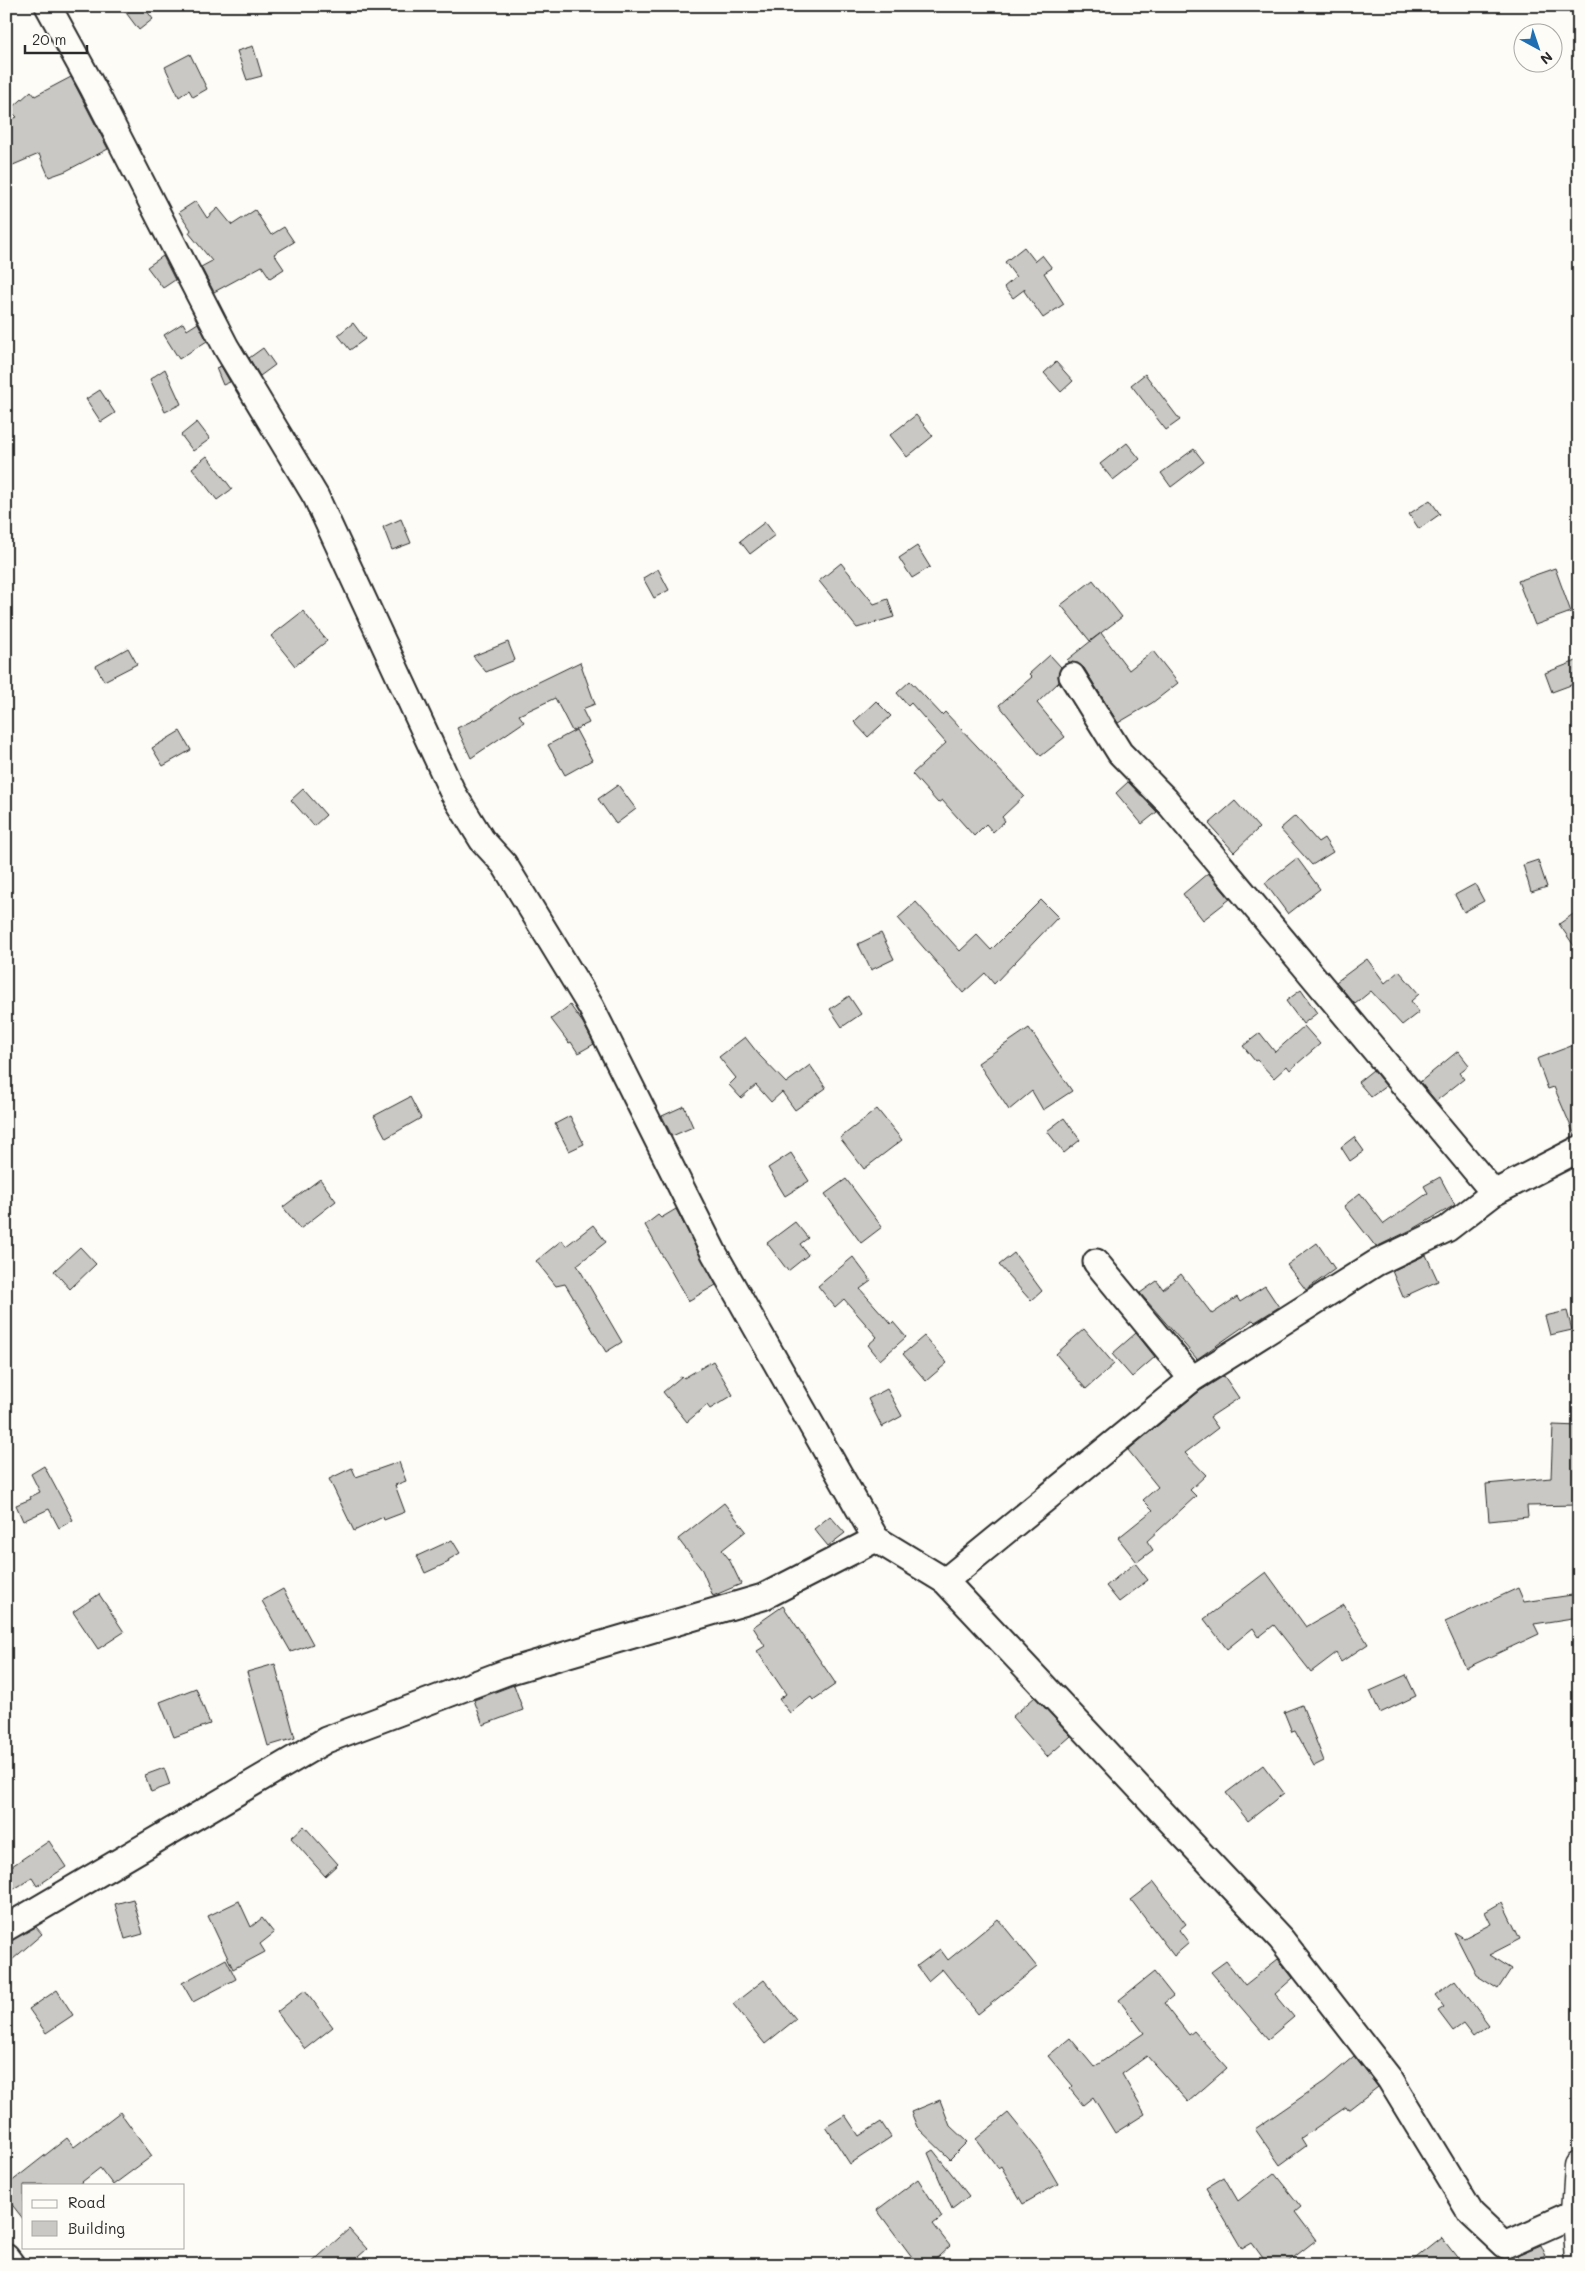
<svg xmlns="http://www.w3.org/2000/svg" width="1585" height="2271" font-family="Mali,sans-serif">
<rect width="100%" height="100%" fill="#fdfcf7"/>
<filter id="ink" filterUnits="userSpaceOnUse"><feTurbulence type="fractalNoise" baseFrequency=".02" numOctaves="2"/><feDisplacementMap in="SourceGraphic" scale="10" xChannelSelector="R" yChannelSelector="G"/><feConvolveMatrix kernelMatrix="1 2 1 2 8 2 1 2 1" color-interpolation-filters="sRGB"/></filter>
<g filter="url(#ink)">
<path fill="#c9c8c4" stroke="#2b2b2b" d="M 121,6 L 143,6 L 153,19 L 139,30 Z
M 253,46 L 262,76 L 247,80 L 237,51 Z
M 190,54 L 207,89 L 193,97 L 189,90 L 179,97 L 165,67 Z
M 71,77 L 108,149 L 66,171 L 49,177 L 39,154 L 6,168 L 6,122 L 17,117 L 10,110 L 31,91 L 35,96 Z
M 196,201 L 207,218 L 218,208 L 232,225 L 255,210 L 271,235 L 284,227 L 294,242 L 274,254 L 284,269 L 270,278 L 262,266 L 214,292 L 201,267 L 212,261 L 189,233 L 191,230 L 179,212 Z
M 1024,247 L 1035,261 L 1042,255 L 1052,268 L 1044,273 L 1064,304 L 1043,318 L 1024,291 L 1025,289 L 1013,298 L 1004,287 L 1016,277 L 1005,262 Z
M 163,256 L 175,280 L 163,288 L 147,267 Z
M 183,323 L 187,330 L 198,323 L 207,341 L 179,359 L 164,335 Z
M 353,323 L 365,339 L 350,350 L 338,335 Z
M 263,348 L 275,365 L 260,376 L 249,358 Z
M 1056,362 L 1073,381 L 1061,392 L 1044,373 Z
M 221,366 L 230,382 L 223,385 L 216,368 Z
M 165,369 L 181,404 L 165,412 L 150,379 Z
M 1145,374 L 1180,420 L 1166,430 L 1131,385 Z
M 100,390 L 115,413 L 101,422 L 86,399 Z
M 916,415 L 933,436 L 907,457 L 890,435 Z
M 197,422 L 210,439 L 193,451 L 181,435 Z
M 1127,443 L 1140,459 L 1113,480 L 1100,464 Z
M 1194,449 L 1204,462 L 1171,487 L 1161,473 Z
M 207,456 L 232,489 L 217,500 L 192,468 Z
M 1430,500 L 1440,514 L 1419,529 L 1409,514 Z
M 401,519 L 411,543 L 392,550 L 383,527 Z
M 765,522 L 775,535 L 750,554 L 740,541 Z
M 917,546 L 930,567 L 912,578 L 899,558 Z
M 841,563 L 874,604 L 888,599 L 894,617 L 857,628 L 819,581 Z
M 1555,568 L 1571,612 L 1535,625 L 1518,581 Z
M 658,569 L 669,590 L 654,598 L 643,578 Z
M 1093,580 L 1122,617 L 1090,641 L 1061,605 Z
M 303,611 L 327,641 L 295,666 L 271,636 Z
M 1101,633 L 1129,670 L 1153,651 L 1178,683 L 1152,703 L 1118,723 L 1084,668 L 1078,663 L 1069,662 L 1067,660 Z
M 508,642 L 515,660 L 486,672 L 473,656 Z
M 128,648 L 137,664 L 104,681 L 96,666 Z
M 1050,655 L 1061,667 L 1058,676 L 1059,682 L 1037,703 L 1065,737 L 1041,756 L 999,705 L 1032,677 L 1029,674 Z
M 1579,660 L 1579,682 L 1552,692 L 1545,673 Z
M 580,662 L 595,704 L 582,709 L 589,723 L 572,731 L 555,698 L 519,715 L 524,722 L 471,758 L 457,728 L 482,716 L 514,694 Z
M 910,681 L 942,715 L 945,712 L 1024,796 L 1002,817 L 1005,821 L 993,832 L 986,824 L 974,836 L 942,800 L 938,803 L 912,774 L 946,743 L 911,703 L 908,706 L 897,693 Z
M 876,701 L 891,716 L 868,737 L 854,722 Z
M 576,730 L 592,760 L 565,775 L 548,745 Z
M 180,731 L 191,750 L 163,766 L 152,748 Z
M 1128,782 L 1157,812 L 1142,824 L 1116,793 Z
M 618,785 L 636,809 L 616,824 L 598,799 Z
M 303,789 L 326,815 L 314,826 L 291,800 Z
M 1235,801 L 1259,828 L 1234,852 L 1209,824 Z
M 1295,816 L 1318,842 L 1324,838 L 1333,852 L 1312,865 L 1280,829 Z
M 1297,858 L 1320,889 L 1288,914 L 1265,883 Z
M 1538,860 L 1547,887 L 1531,892 L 1523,865 Z
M 1208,873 L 1230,899 L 1203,920 L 1183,894 Z
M 1475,884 L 1484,901 L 1464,912 L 1455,895 Z
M 1041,900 L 1058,917 L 994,984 L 985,973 L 963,993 L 898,918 L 916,902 L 960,951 L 977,935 L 991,950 Z
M 1579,910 L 1579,953 L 1559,924 Z
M 881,933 L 894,959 L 871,970 L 858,944 Z
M 1367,959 L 1385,983 L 1399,971 L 1419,994 L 1411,1001 L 1419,1012 L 1402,1025 L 1371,991 L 1355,1004 L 1336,982 Z
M 1301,990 L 1317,1013 L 1303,1024 L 1286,1001 Z
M 849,996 L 861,1014 L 842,1027 L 830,1009 Z
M 570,1005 L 583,1023 L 594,1044 L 578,1053 L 571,1042 L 569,1043 L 551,1019 Z
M 1304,1026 L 1320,1044 L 1290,1070 L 1287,1066 L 1274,1078 L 1257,1060 L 1255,1061 L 1243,1046 L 1260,1033 L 1275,1052 Z
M 1029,1028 L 1072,1091 L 1043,1110 L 1032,1091 L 1009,1110 L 978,1063 Z
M 745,1037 L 760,1056 L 786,1083 L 810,1065 L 826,1088 L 795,1110 L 782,1092 L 771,1102 L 756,1085 L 741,1098 L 729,1085 L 736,1078 L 719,1057 Z
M 1579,1043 L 1579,1135 L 1575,1136 L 1554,1087 L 1548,1089 L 1537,1059 Z
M 1458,1051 L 1469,1065 L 1459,1073 L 1464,1079 L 1436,1101 L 1420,1082 Z
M 1373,1070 L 1386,1086 L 1371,1097 L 1358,1082 Z
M 410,1097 L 421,1118 L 386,1138 L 374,1116 Z
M 684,1106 L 693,1127 L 672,1136 L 662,1116 Z
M 877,1109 L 902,1140 L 864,1169 L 840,1138 Z
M 570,1116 L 584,1144 L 569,1151 L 555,1124 Z
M 1064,1118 L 1080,1140 L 1064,1153 L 1047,1131 Z
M 1354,1137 L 1364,1151 L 1350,1161 L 1341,1147 Z
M 791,1153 L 809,1181 L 785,1196 L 768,1168 Z
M 1440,1177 L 1455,1205 L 1415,1228 L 1376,1247 L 1344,1206 L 1360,1193 L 1384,1224 L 1428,1193 L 1424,1186 Z
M 320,1179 L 336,1201 L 300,1229 L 283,1207 Z
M 846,1179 L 882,1227 L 861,1243 L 825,1194 Z
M 676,1209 L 716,1285 L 688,1301 L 645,1225 L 658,1215 L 661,1218 Z
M 795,1222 L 808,1238 L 800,1244 L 808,1255 L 788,1271 L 767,1243 Z
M 593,1225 L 606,1242 L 577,1265 L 622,1342 L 606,1352 L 565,1284 L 556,1286 L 536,1261 L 562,1240 L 566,1246 Z
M 1317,1243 L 1335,1269 L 1306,1290 L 1287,1265 Z
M 80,1247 L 96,1264 L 70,1289 L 54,1271 Z
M 1014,1253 L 1042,1291 L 1031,1301 L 999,1265 Z
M 1426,1255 L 1438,1281 L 1403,1297 L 1392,1271 Z
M 853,1257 L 871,1281 L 860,1289 L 891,1324 L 893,1322 L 906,1337 L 880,1360 L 868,1345 L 877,1337 L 844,1299 L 835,1307 L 818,1286 Z
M 1181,1274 L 1212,1314 L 1237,1297 L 1240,1302 L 1265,1286 L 1279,1307 L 1255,1322 L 1253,1320 L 1197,1359 L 1140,1293 L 1157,1281 L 1163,1289 Z
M 1567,1311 L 1572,1330 L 1550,1335 L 1545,1316 Z
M 1084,1329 L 1114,1364 L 1086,1389 L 1056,1354 Z
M 1136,1333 L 1155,1357 L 1132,1377 L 1112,1354 Z
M 924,1336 L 947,1363 L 926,1381 L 903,1354 Z
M 713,1361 L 733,1395 L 710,1409 L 707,1405 L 687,1422 L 663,1392 L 682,1376 L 684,1378 Z
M 1224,1376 L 1239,1398 L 1210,1417 L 1218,1428 L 1185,1453 L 1206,1475 L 1190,1490 L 1196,1496 L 1147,1541 L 1153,1550 L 1137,1562 L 1118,1538 L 1153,1510 L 1143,1500 L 1158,1487 L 1128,1450 L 1200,1391 Z
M 887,1389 L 902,1416 L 882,1427 L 868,1399 Z
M 1553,1425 L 1579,1426 L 1579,1505 L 1527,1506 L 1528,1517 L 1489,1521 L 1486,1484 L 1551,1478 Z
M 399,1462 L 406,1481 L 395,1485 L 405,1512 L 384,1520 L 383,1517 L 354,1531 L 329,1479 L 352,1468 L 356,1477 Z
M 44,1466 L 73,1520 L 59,1528 L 49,1509 L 23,1521 L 16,1505 L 31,1499 L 30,1497 L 40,1492 L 31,1474 Z
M 724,1503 L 746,1531 L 722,1550 L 729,1559 L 741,1584 L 713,1596 L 702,1570 L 678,1539 Z
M 830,1516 L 845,1533 L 828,1546 L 814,1529 Z
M 452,1540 L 460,1553 L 448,1560 L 449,1562 L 425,1573 L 417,1556 Z
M 1135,1563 L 1148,1580 L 1119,1602 L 1106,1586 Z
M 1266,1572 L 1306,1627 L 1344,1605 L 1368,1644 L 1341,1662 L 1336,1653 L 1311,1672 L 1274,1625 L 1259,1637 L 1253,1628 L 1227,1649 L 1204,1619 Z
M 1518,1588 L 1524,1602 L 1579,1594 L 1579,1617 L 1534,1624 L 1539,1634 L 1466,1668 L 1445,1622 Z
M 283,1589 L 313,1644 L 291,1652 L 262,1601 Z
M 99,1594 L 124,1632 L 98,1649 L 73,1612 Z
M 783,1606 L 836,1684 L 813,1700 L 811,1697 L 790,1713 L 779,1699 L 786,1694 L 757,1651 L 765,1646 L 753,1627 Z
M 275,1664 L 295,1738 L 268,1746 L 247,1672 Z
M 1406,1675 L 1416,1696 L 1380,1713 L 1370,1691 Z
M 514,1685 L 523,1710 L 483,1725 L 474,1700 Z
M 196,1688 L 210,1724 L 174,1737 L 160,1702 Z
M 1035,1697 L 1071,1736 L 1047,1757 L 1012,1717 Z
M 1302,1705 L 1324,1761 L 1314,1766 L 1295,1731 L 1292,1732 L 1284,1712 Z
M 1263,1765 L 1284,1793 L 1248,1821 L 1226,1793 Z
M 164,1768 L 170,1785 L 151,1792 L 145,1775 Z
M 304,1826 L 338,1864 L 325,1876 L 291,1838 Z
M 49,1841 L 66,1867 L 37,1886 L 32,1878 L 6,1894 L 6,1870 Z
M 1154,1882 L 1186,1924 L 1179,1930 L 1189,1943 L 1174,1956 L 1131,1900 Z
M 133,1899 L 143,1934 L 125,1939 L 115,1904 Z
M 239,1901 L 251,1927 L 262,1918 L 274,1933 L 260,1944 L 265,1952 L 233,1969 L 208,1916 Z
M 1502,1902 L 1520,1939 L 1489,1955 L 1511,1969 L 1498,1989 L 1476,1975 L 1454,1932 L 1464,1938 L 1491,1924 L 1485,1912 Z
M 998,1919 L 1037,1967 L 978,2014 L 942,1969 L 928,1981 L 917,1966 L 940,1949 L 948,1960 Z
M 36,1927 L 42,1934 L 12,1960 L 6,1950 L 6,1942 Z
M 226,1959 L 236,1979 L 193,2002 L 182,1983 Z
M 1278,1959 L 1293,1978 L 1275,1994 L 1294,2017 L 1268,2039 L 1211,1972 L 1226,1961 L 1245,1985 Z
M 1154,1972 L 1173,1996 L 1164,2003 L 1189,2035 L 1194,2031 L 1227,2068 L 1188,2102 L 1147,2056 L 1122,2074 L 1145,2114 L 1115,2133 L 1093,2097 L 1083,2105 L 1070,2089 L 1073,2086 L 1048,2056 L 1070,2038 L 1094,2067 L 1144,2033 L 1119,2000 Z
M 764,1980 L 796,2019 L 765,2044 L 733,2004 Z
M 1455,1980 L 1489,2025 L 1473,2037 L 1463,2024 L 1453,2031 L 1438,2011 L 1444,2007 L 1435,1995 Z
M 57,1990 L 73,2015 L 46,2033 L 29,2009 Z
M 305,1990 L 333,2027 L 305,2049 L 277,2012 Z
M 1354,2056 L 1378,2087 L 1348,2110 L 1346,2107 L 1301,2138 L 1306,2146 L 1280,2165 L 1255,2129 L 1325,2081 Z
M 940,2100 L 950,2126 L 967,2142 L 950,2159 L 917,2127 L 911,2112 Z
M 120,2112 L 152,2156 L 113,2185 L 100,2168 L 78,2185 L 24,2185 L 24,2220 L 6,2197 L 6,2186 L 67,2138 L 74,2147 Z
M 1008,2113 L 1038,2150 L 1058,2184 L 1023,2204 L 1001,2166 L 998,2168 L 976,2139 Z
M 845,2115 L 859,2136 L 881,2122 L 891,2137 L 850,2164 L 826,2127 Z
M 933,2150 L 969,2196 L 952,2209 L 928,2153 Z
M 1274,2173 L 1301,2207 L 1295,2212 L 1316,2240 L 1284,2265 L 1268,2265 L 1252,2243 L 1242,2249 L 1206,2188 L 1224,2177 L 1238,2201 Z
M 918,2179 L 942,2217 L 933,2224 L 950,2246 L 929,2265 L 918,2265 L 877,2210 Z
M 349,2229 L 367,2249 L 349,2265 L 309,2265 Z
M 1442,2238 L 1463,2265 L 1408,2265 Z
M 1541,2245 L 1546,2256 L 1538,2260 L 1540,2265 L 1521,2265 L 1517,2255 Z"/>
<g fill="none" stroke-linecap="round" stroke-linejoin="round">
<g stroke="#2b2b2b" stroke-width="29">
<path id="minor" d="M 48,6 L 93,88 L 226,347 L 316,497 L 453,793 L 482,840 L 504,864 L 591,1007 L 714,1253 L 876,1539 L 945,1581 L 1281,1939 L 1389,2078 L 1471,2213 L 1505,2245 L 1579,2212
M 1072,676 L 1120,753 L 1166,800 L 1494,1193
M 1096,1262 L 1192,1379
M 945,1581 L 1192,1379 L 1376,1263 L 1447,1229 L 1494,1193 L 1579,1149
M 6,1928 L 326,1740 L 507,1672 L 763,1597 L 876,1539
M 6,2257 L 12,2265"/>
</g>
<g stroke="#2b2b2b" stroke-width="31">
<path id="secondary" d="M 1579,2166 L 1576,2213 L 1579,2263"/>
</g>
<use href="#minor" stroke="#fdfcf7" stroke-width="25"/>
<use href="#secondary" stroke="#fdfcf7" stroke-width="28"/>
</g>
</g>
<rect width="1585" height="2271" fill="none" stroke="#fdfcf7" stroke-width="25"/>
<rect x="12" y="12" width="1560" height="2246" fill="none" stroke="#2b2b2b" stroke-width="2" filter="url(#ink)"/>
<rect x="22" y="2184" width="162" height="65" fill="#fdfcf7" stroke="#a9a8a5"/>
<rect x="32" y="2200" width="25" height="8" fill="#fdfcf7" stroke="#a9a8a5"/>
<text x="68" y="2208" font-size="15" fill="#2b2b2b">Road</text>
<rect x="32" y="2221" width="25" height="15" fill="#c9c8c4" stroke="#a9a8a5"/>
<text x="68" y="2234" font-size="15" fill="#2b2b2b">Building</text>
<g transform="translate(1538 48) rotate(140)"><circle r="24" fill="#fdfcf7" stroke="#a9a8a5"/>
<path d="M0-4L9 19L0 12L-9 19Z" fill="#1f6fb2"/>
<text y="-8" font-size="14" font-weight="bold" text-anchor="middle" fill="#2b2b2b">N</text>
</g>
<path d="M25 45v8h62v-8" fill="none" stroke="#2b2b2b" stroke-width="2.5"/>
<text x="32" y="45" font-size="15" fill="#2b2b2b" stroke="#fdfcf7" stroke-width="4" paint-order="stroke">20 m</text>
</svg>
